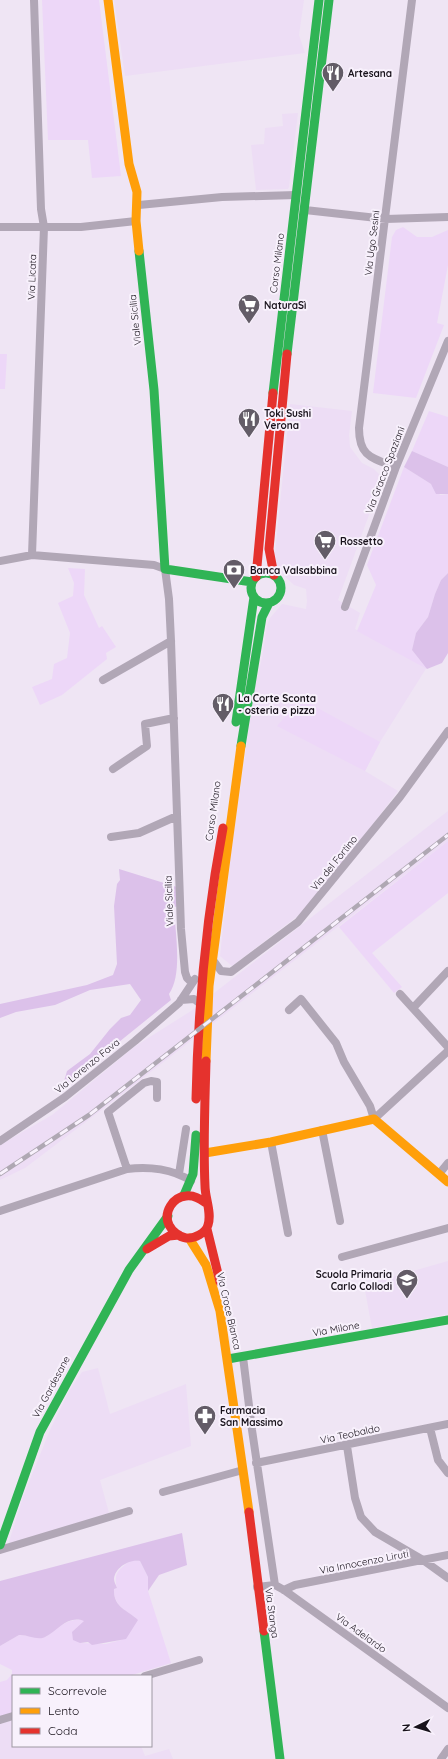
<svg xmlns="http://www.w3.org/2000/svg" width="448" height="1759" font-family="Quicksand,sans-serif">
<rect width="100%" height="100%" fill="#efe5f4"/>
<path fill="#edddf5" d="M 114,0 L 304,0 L 299,35 L 305,53 L 125,76 Z
M 298,113 L 289,187 L 288,189 L 256,190 L 251,145 L 264,144 L 265,128 L 283,126 L 282,114 Z
M 290,404 L 352,411 L 349,435 L 350,447 L 362,463 L 374,469 L 379,474 L 381,482 L 338,600 L 360,613 L 355,629 L 427,667 L 380,742 L 365,771 L 398,791 L 312,905 L 232,966 L 220,956 L 231,853 L 255,686 L 262,658 L 267,625 L 270,618 L 282,604 L 306,609 L 307,601 L 306,589 L 294,585 L 278,570 L 275,553 Z
M 448,811 L 448,841 L 112,1102 L 25,1168 L 0,1180 L 0,1145 L 52,1115 L 134,1047 L 191,1011 Z
M 448,1261 L 448,1314 L 372,1328 L 364,1285 Z
M 98,1368 L 110,1414 L 186,1384 L 191,1446 L 100,1480 L 109,1513 L 8,1545 L 23,1497 L 50,1430 L 69,1391 L 82,1372 Z
M 13,1720 L 13,1746 L 141,1746 L 145,1756 L 169,1749 L 173,1759 L 0,1759 L 0,1724 Z"/>
<path fill="#edd7f8" d="M 42,0 L 99,0 L 121,176 L 92,178 L 88,140 L 48,140 Z
M 403,227 L 417,237 L 432,237 L 448,230 L 448,265 L 437,323 L 444,325 L 416,398 L 373,393 L 392,237 L 396,230 Z
M 0,354 L 7,354 L 5,389 L 0,389 Z
M 429,411 L 448,417 L 448,467 L 412,451 Z
M 404,467 L 431,484 L 440,495 L 448,494 L 448,573 L 441,580 L 435,594 L 428,617 L 416,633 L 412,650 L 427,669 L 357,631 L 376,585 L 367,565 Z
M 68,568 L 85,569 L 84,595 L 99,628 L 102,626 L 116,647 L 106,653 L 107,659 L 62,695 L 40,705 L 32,687 L 52,679 L 54,664 L 67,658 L 70,633 L 58,603 L 73,596 L 74,583 Z
M 301,699 L 380,742 L 365,771 L 277,726 Z
M 448,841 L 448,893 L 372,953 L 402,987 L 394,993 L 339,927 Z
M 130,1561 L 140,1561 L 148,1577 L 148,1591 L 171,1663 L 129,1676 L 13,1676 L 13,1712 L 0,1717 L 0,1682 L 7,1680 L 12,1674 L 12,1670 L 0,1664 L 0,1646 L 19,1635 L 46,1637 C 56,1628 70,1617 84,1620 L 80,1643 L 106,1644 L 121,1640 L 135,1617 C 124,1611 113,1603 114,1589 L 117,1588 C 113,1573 119,1569 130,1561 Z"/>
<path fill="#dcc1ea" d="M 412,451 L 448,467 L 448,494 L 436,494 L 431,484 L 404,467 Z
M 448,573 L 448,653 L 442,663 L 427,669 L 412,650 L 416,633 L 428,617 L 435,594 L 441,580 Z
M 119,869 L 177,887 L 179,906 L 174,907 C 175,932 183,974 169,994 L 171,1000 L 62,1088 L 67,1071 L 90,1054 L 110,1029 L 121,1018 L 130,1015 L 141,1000 L 130,984 L 90,990 L 55,1005 L 16,1012 L 0,1018 L 0,1004 L 87,985 L 113,975 L 117,964 L 114,906 L 117,884 L 120,880 Z
M 182,1533 L 187,1565 L 159,1575 L 148,1591 L 148,1577 L 140,1561 C 130,1559 115,1567 114,1579 C 114,1582 116,1585 117,1588 L 114,1589 C 113,1608 128,1610 138,1620 L 126,1639 L 92,1645 L 88,1642 L 80,1643 L 73,1640 L 72,1632 L 84,1621 C 68,1615 58,1630 47,1636 C 38,1642 28,1634 19,1635 L 0,1646 L 0,1581 Z"/>
<g fill="none" stroke-linecap="round" stroke-linejoin="round">
<path stroke="#b1a7b6" stroke-width="8" d="M 139,205 L 222,197 L 296,195
M 305,210 L 386,219 L 448,217
M 0,227 L 81,227 L 136,221
M 396,467 C 372,458 359,457 359,428 L 412,0
M 32,555 L 44,227 L 41,209 L 34,0
M 0,561 L 32,555 L 154,565 L 165,569 L 169,599 L 171,641 L 181,929 L 185,972 L 187,978 L 191,982
M 345,607 L 396,467 L 448,341
M 103,680 L 171,641
M 113,769 L 147,746 L 145,724 L 174,718
M 111,837 L 139,833 L 177,816
M 213,960 L 221,971 L 231,972 L 298,922 L 400,797 L 448,731
M 400,994 L 448,1047
M 181,1000 L 194,999 L 199,1003
M 413,1008 L 448,971
M 289,1010 L 301,999 L 336,1043 L 344,1062 L 370,1106 L 374,1119 L 448,1051
M 322,1130 L 340,1221
M 0,1141 L 65,1097 L 135,1041 L 179,1003 L 195,979
M 271,1142 L 288,1233
M 127,1169 L 108,1112 L 144,1083 L 151,1081 L 157,1082 L 157,1098
M 179,1174 L 186,1129
M 439,1174 L 448,1163
M 0,1211 L 127,1169 C 149,1166 173,1169 191,1181
M 342,1257 L 448,1228
M 243,1357 L 252,1430 L 275,1585
M 430,1428 L 438,1460 L 448,1473
M 347,1446 L 355,1498 L 361,1517 L 375,1532 L 423,1560 L 448,1578
M 256,1463 L 448,1424
M 163,1492 L 243,1470
M 0,1550 L 129,1511
M 257,1587 L 275,1585 L 284,1590 L 448,1708
M 284,1590 L 295,1585 L 448,1555
M 145,1676 L 199,1660
M 0,1720 L 13,1716
M 441,1759 L 448,1749"/>
<path stroke="#30b455" stroke-width="9" d="M 139,251 L 154,390 L 165,569 L 252,582
M 287,354 L 329,0
M 273,393 L 319,0
M251 588a15 15 0 1 1 30 0a15 15 0 1 1-30 0Z
M 236,722 L 254,597
M 241,746 L 262,617 L 269,603
M 184,1195 L 193,1174 L 196,1135
M 228,1359 L 448,1320
M 0,1545 L 40,1432 L 129,1270 L 168,1216
M 264,1631 L 280,1759"/>
<path stroke="#ff9f0a" stroke-width="9" d="M 108,0 L 129,164 L 137,192 L 136,221 L 139,251
M 206,1061 L 209,986 L 241,746
M 205,1153 L 271,1142 L 374,1119 L 448,1182
M 189,1238 L 206,1265 L 220,1311 L 249,1512"/>
<path stroke="#e5322d" stroke-width="9" d="M 274,575 L 269,549 L 287,354
M 256,577 L 273,393
M 196,1099 C 198,1008 206,918 223,828
M 206,1203 C 200,1199 194,1195 186,1196 C 173,1197 163,1212 169,1225 C 172,1231 179,1237 186,1238 C 194,1239 206,1233 208,1225 C 212,1213 205,1198 205,1186 C 203,1144 205,1102 206,1061
M 207,1229 L 220,1282
M 147,1249 L 169,1236 L 179,1235
M 249,1512 L 264,1631"/>
<g stroke="#afa8b3" stroke-width="4.5">
<path id="rail" d="M 0,1174 L 89,1115 L 448,835"/>
</g>
<use href="#rail" stroke="#f8f1fc" stroke-width="3" stroke-dasharray="9" stroke-linecap="butt"/>
</g>
<defs>
<g id="restaurant-pin" transform="scale(1.15)"><path d="M0 17L-7.5 6A9.5 9.5 0 1 1 7.5 6Z" fill="#635c67" stroke="#f8f1fc"/><path d="M-5-6h1v4h1v-4h1v4h1v-4h1v5L-1.5 .5V6h-2V.5L-5-1ZM5-6V6H3V1.5H1.5Q1.5-4 5-6Z" fill="#fff"/></g>
<g id="supermarket-pin" transform="scale(1.15)"><path d="M0 17L-7.5 6A9.5 9.5 0 1 1 7.5 6Z" fill="#635c67" stroke="#f8f1fc"/><path d="M-6-5.5h2.5l.6 2H6L4.5 2H-2.5L-4.4-4H-6ZM-1.5 3.2a1.3 1.3 0 1 0 .1 0ZM3 3.2a1.3 1.3 0 1 0 .1 0Z" fill="#fff"/></g>
<g id="bank-pin" transform="scale(1.15)"><path d="M0 17L-7.5 6A9.5 9.5 0 1 1 7.5 6Z" fill="#635c67" stroke="#f8f1fc"/><path d="M-6-4H6V4H-6ZM0-2.3a2.3 2.3 0 1 0 0 4.6a2.3 2.3 0 1 0 0-4.6Z" fill="#fff"/></g>
<g id="school-pin" transform="scale(1.15)"><path d="M0 17L-7.5 6A9.5 9.5 0 1 1 7.5 6Z" fill="#635c67" stroke="#f8f1fc"/><path d="M0-5L7-2L0 1L-7-2ZM-4 1L0 2.5L4 1V4Q0 6-4 4Z" fill="#fff"/></g>
<g id="pharmacy-pin" transform="scale(1.15)"><path d="M0 17L-7.5 6A9.5 9.5 0 1 1 7.5 6Z" fill="#635c67" stroke="#f8f1fc"/><path d="M-2-6h4v4h4v4h-4v4h-4v-4h-4v-4h4Z" fill="#fff"/></g>
</defs>
<g fill-rule="evenodd">
<use href="#restaurant-pin" x="333" y="73"/>
<use href="#supermarket-pin" x="249" y="305"/>
<use href="#restaurant-pin" x="249" y="419"/>
<use href="#supermarket-pin" x="325" y="541"/>
<use href="#bank-pin" x="234" y="570"/>
<use href="#restaurant-pin" x="223" y="704"/>
<use href="#school-pin" x="407" y="1280"/>
<use href="#pharmacy-pin" x="205" y="1416"/>
</g>
<g text-anchor="middle" dominant-baseline="central" stroke-width="4" stroke-linejoin="round" paint-order="stroke">
<g font-size="10" font-weight="bold" fill="#18121b" stroke="#f8f1fc" text-anchor="start">
<text x="348" y="73">Artesana</text>
<text x="264" y="305">NaturaSì</text>
<text x="264" y="413">Toki Sushi<tspan x="264" dy="12">Verona</tspan></text>
<text x="340" y="541">Rossetto</text>
<text x="250" y="570">Banca Valsabbina</text>
<text x="238" y="698">La Corte Sconta<tspan x="238" dy="12">- osteria e pizza</tspan></text>
<text x="392" y="1274" text-anchor="end">Scuola Primaria<tspan x="392" dy="12">Carlo Collodi</tspan></text>
<text x="220" y="1410">Farmacia<tspan x="220" dy="12">San Massimo</tspan></text>
</g>
<g font-size="10" fill="#18121b" stroke="#f8f1fc">
<text transform="translate(372 243) rotate(-83)">Via Ugo Sesini</text>
<text transform="translate(277 263) rotate(-83)">Corso Milano</text>
<text transform="translate(32 277) rotate(-88)">Via Licata</text>
<text transform="translate(135 320) rotate(-96)">Viale Sicilia</text>
<text transform="translate(385 470) rotate(-69)">Via Gracco Spaziani</text>
<text transform="translate(213 811) rotate(-82)">Corso Milano</text>
<text transform="translate(334 863) rotate(-51)">Via del Fortino</text>
<text transform="translate(169 901) rotate(-92)">Viale Sicilia</text>
<text transform="translate(87 1066) rotate(-39)">Via Lorenzo Fava</text>
<text transform="translate(229 1311) rotate(77)">Via Croce Bianca</text>
<text transform="translate(336 1329) rotate(-10)">Via Milone</text>
<text transform="translate(51 1387) rotate(-62)">Via Gardesane</text>
<text transform="translate(350 1434) rotate(-12)">Via Teobaldo</text>
<text transform="translate(364 1562) rotate(-11)">Via Innocenzo Liruti</text>
<text transform="translate(272 1613) rotate(82)">Via Stanga</text>
<text transform="translate(361 1633) rotate(36)">Via Adelardo</text>
</g>
</g>
<rect x="12" y="1675" width="140" height="72" fill="#f8f1fc" stroke="#9e98a2"/>
<rect x="20" y="1688" width="20" height="6" fill="#30b455" stroke="#9e98a2"/>
<text x="48" y="1695" font-size="12" fill="#18121b">Scorrevole</text>
<rect x="20" y="1708" width="20" height="6" fill="#ff9f0a" stroke="#9e98a2"/>
<text x="48" y="1715" font-size="12" fill="#18121b">Lento</text>
<rect x="20" y="1728" width="20" height="6" fill="#e5322d" stroke="#9e98a2"/>
<text x="48" y="1735" font-size="12" fill="#18121b">Coda</text>
<g transform="translate(416 1727) rotate(265)" stroke="#f8f1fc" stroke-width="3" paint-order="stroke">
<path d="M0-3L7 15L0 10L-7 15Z" fill="#18121b"/>
<text y="-6" font-size="11" font-weight="bold" text-anchor="middle" fill="#18121b">N</text>
</g>
</svg>
